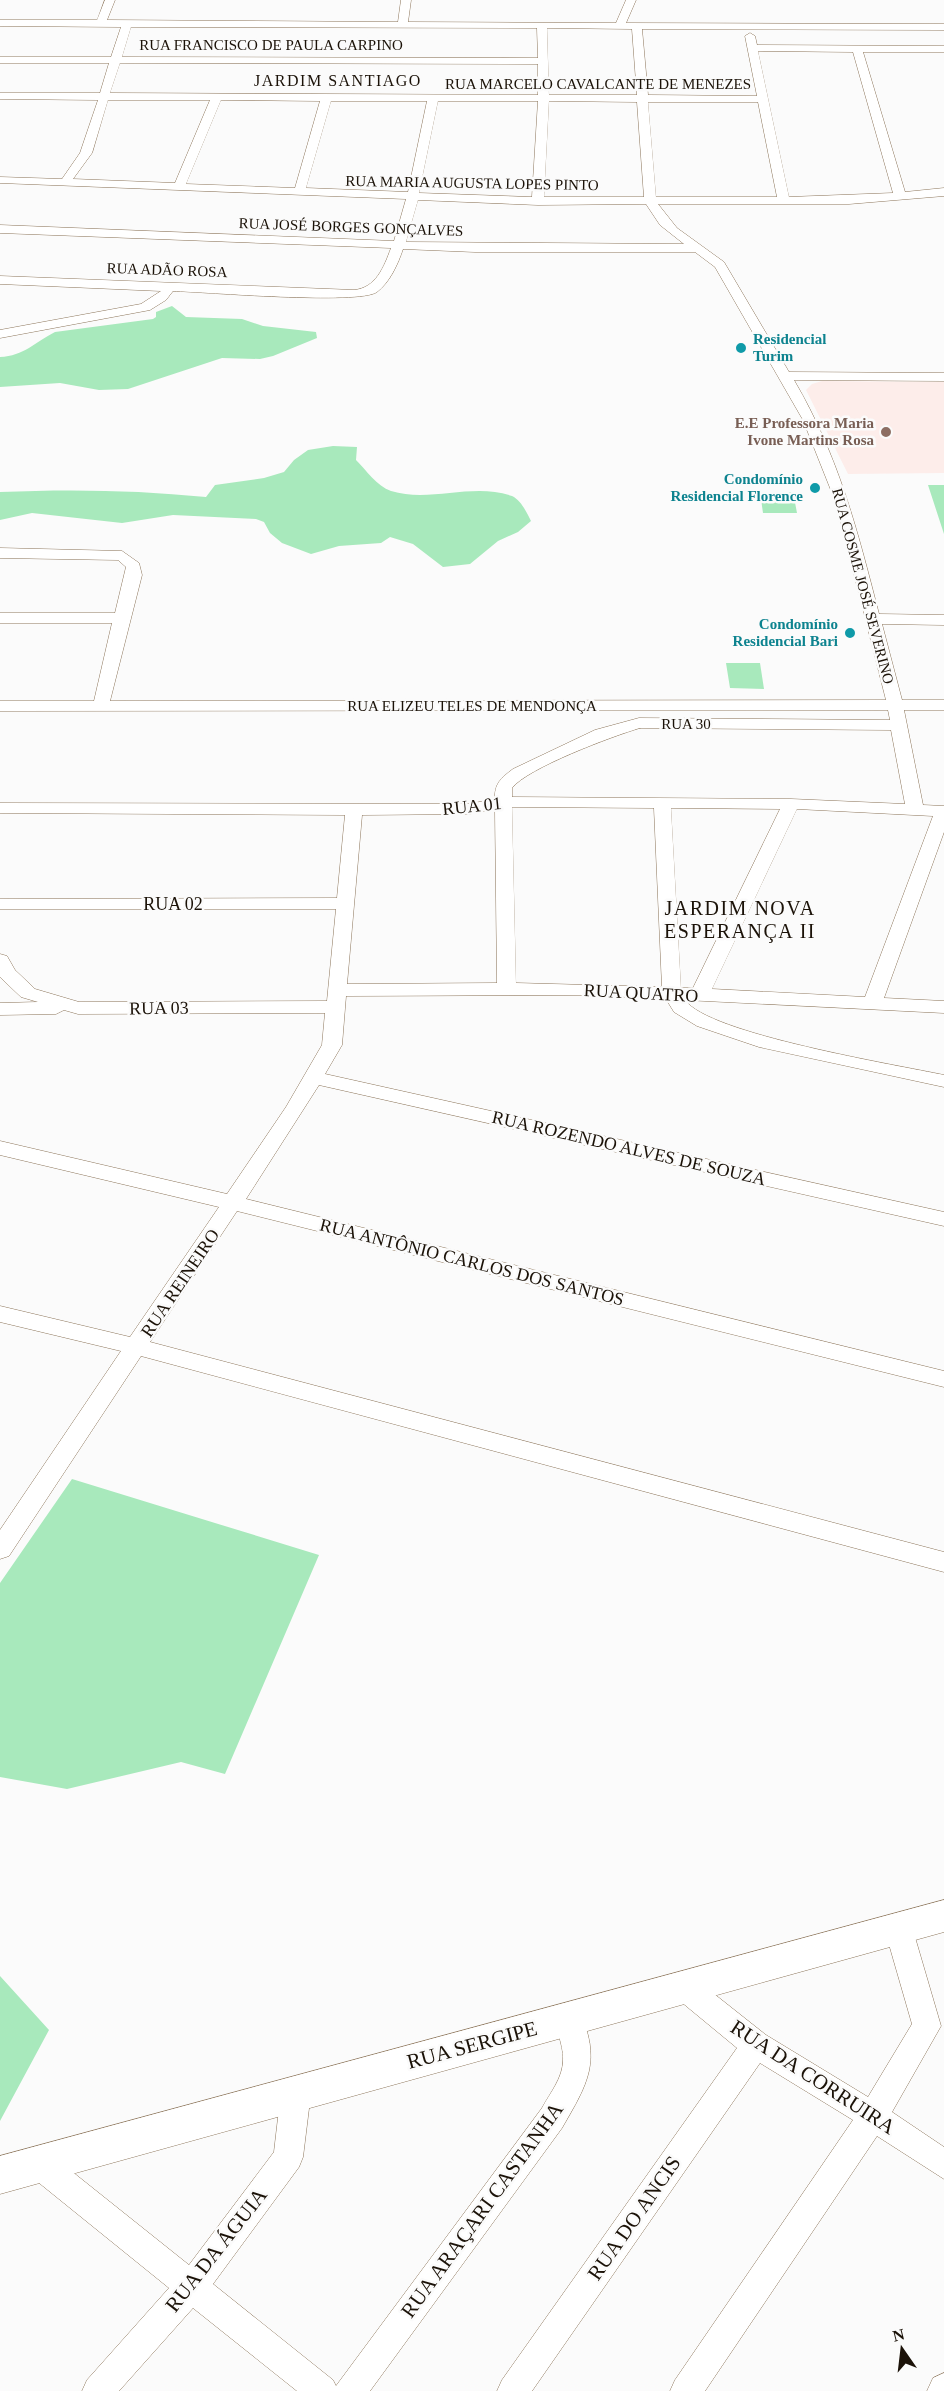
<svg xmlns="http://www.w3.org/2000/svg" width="944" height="2391" font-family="Georgia,serif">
<rect width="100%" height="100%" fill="#fbfbfb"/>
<path fill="#fdedea" d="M 822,381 L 944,382 L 944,473 L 848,474 L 806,390 L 812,384 Z"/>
<path fill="#a8e9bc" d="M 172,306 L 186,317 L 242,319 L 263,326 L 316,332 L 317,338 L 273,356 L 260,359 L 222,358 L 128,389 L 99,390 L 60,383 L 0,387 L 0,357 C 24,356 35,342 55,332 L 153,319 L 156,317 L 156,312 Z
M 333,446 L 357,447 L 356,460 C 366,470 377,486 391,491 C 430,503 473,482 512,496 C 521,500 527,513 531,521 L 518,532 L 498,541 L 470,564 L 443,567 L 413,544 L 390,537 L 381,543 L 339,546 L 311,554 L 282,543 L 270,533 L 264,522 L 256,519 L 173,515 L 122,523 L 32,513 L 0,520 L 0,492 C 69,489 137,490 206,497 L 215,485 L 264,478 L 284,472 L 294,460 L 308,450 Z
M 928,485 L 944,485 L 944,534 Z
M 760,492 L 793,492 L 797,513 L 763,513 Z
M 726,663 L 760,663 L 764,689 L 730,688 Z
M 72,1479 L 319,1555 L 225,1774 L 181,1762 L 67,1789 L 0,1777 L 0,1583 Z
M 0,1976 L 49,2030 L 0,2121 Z"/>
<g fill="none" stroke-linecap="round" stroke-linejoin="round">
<g stroke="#8d765b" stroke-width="1">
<path id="minor" d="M 105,0 L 115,0 L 107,20 L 398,22 L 401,0 L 411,0 L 408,22 L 616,23 L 626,0 L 636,0 L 626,23 L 944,24 L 944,30 L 642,29 L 648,95 L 757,96 L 745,36 L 750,33 L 755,36 L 757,45 L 944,46 L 944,52 L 863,52 L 905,192 L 944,188 L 944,196 L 849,204 L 658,204 L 677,228 L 724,262 L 789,372 L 944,373 L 944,381 L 794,380 C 839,457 857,529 879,614 L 944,615 L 944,625 L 882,624 L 902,700 L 944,700 L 944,710 L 904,710 L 923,805 L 944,806 L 944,832 L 884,998 L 944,1001 L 944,1013 L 685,1000 C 708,1034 897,1065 944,1075 L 944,1087 L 759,1047 L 697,1026 L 674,1012 L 666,999 L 589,995 L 346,996 L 342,1045 L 325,1074 L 944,1212 L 944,1226 L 319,1085 L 246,1199 L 944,1371 L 944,1387 L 237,1211 L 150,1342 L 944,1552 L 944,1572 L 141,1356 L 9,1556 L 0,1559 L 0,1530 L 121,1351 L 0,1322 L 0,1306 L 130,1337 L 219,1207 L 0,1155 L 0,1141 L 227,1194 L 286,1107 L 322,1045 L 325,1013 L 78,1014 L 64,1010 L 56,1014 L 0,1015 L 0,1003 L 38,1002 L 21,997 L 0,977 L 0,954 L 7,956 L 15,970 L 35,989 L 79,1002 L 327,1001 L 336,909 L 0,909 L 0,899 L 337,898 L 345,815 L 0,813 L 0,803 L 469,804 L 495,799 C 494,784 501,778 513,769 L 595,730 L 639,718 L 890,720 L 888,710 L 0,711 L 0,701 L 94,701 L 112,623 L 0,623 L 0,613 L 115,613 L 126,567 L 118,560 L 0,558 L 0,548 L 122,551 L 139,563 L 142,575 L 110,701 L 886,700 L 836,503 L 803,420 L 715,267 L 695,252 L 475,252 L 403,249 C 398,264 390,282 377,292 C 359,305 205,292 173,291 L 166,300 L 150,310 L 0,338 L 0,330 L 141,304 L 161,291 L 0,284 L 0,276 L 354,290 C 376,288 384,267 391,248 L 0,233 L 0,225 L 394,241 L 406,199 L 0,183 L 0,177 L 62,179 L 80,153 L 98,100 L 0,99 L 0,93 L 100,93 L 109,63 L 0,63 L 0,57 L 111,57 L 121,27 L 0,26 L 0,20 L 97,20 ZM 131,27 L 537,28 L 538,58 L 122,57 ZM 547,28 L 632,29 L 637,95 L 549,95 ZM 758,51 L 853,52 L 893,193 L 789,197 ZM 120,63 L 538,64 L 538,95 L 110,93 ZM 108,100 L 210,100 L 175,183 L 73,179 L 92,153 ZM 221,100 L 320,101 L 295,188 L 186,184 ZM 331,101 L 427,101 L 408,192 L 306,188 ZM 438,101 L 538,101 L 532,197 L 419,193 ZM 549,101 L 637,102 L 644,197 L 544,197 ZM 648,102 L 758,102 L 777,197 L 656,197 ZM 418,200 L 538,205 L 646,204 L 660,225 L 684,244 L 406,242 ZM 640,728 L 891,730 L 905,804 L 791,799 L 512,797 L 512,788 C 527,768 613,736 640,728 ZM 512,807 L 654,808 L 662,987 L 516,983 ZM 671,808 L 780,809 L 693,988 L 681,988 ZM 495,809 L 497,983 L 347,984 L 362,815 L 469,814 ZM 797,809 L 933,816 L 865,997 L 712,989 Z
M 898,1915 L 908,1918 L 912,1927 L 941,2026 L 892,2112 L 944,2147 L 944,2179 L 877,2136 L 705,2391 L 670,2391 L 675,2380 L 853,2120 L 760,2063 L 532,2391 L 497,2391 L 502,2380 L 737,2048 L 674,1996 L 670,1987 L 674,1978 L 684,1974 L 694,1978 L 766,2035 L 868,2097 L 912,2024 L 884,1927 L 888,1918 Z
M 569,2006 L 579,2010 C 602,2061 588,2083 562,2128 L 370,2391 L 297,2391 L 193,2308 L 119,2391 L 82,2391 L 87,2380 L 169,2288 L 28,2174 L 24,2164 L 28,2154 L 39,2149 L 50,2154 L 189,2265 L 274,2152 L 281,2092 L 286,2082 L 296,2078 L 306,2082 L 311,2092 L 303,2157 L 299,2167 L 213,2284 L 333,2380 L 336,2386 L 542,2108 C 550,2093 563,2078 563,2060 C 564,2043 552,2026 559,2010 Z
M 944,2373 L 944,2391 L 927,2391 L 933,2378 Z"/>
</g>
<g stroke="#8d765b" stroke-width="1">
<path id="tertiary" d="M 944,1900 L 944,1932 L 0,2194 L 0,2156 Z"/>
</g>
<use href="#minor" fill="#fff" fill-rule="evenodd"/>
<use href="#tertiary" fill="#fff" fill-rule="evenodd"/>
</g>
<g fill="#0f9aa8" stroke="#fbfbfb" stroke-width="2">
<circle cx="741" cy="348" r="6"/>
<circle cx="815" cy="488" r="6"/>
<circle cx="850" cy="633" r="6"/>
</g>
<circle fill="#8d6e63" stroke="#fbfbfb" stroke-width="2" cx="886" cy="432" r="6"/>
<g text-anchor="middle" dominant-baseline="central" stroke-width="5" stroke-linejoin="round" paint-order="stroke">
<g font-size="15" fill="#1b1208" stroke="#fbfbfb">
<text x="271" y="45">RUA FRANCISCO DE PAULA CARPINO</text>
<text x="598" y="84">RUA MARCELO CAVALCANTE DE MENEZES</text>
<text transform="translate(472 183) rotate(1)">RUA MARIA AUGUSTA LOPES PINTO</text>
<text transform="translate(351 227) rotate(2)">RUA JOSÉ BORGES GONÇALVES</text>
<text transform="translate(167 270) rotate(2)">RUA ADÃO ROSA</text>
<text transform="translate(863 586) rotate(75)">RUA COSME JOSÉ SEVERINO</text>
<text x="472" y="706">RUA ELIZEU TELES DE MENDONÇA</text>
<text x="686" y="724">RUA 30</text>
</g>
<g font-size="15" font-weight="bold" fill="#0d838f" stroke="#fbfbfb" text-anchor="end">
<text x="753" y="339" text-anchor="start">Residencial<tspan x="753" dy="17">Turim</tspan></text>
<text x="803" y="479">Condomínio<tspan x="803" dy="17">Residencial Florence</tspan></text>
<text x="838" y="624">Condomínio<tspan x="838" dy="17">Residencial Bari</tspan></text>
</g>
<g font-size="15" font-weight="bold" fill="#785e54" stroke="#fbfbfb" text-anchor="end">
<text x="874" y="423">E.E Professora Maria<tspan x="874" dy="17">Ivone Martins Rosa</tspan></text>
</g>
<g font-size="16" letter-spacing="1.5" fill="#1b1208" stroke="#fbfbfb">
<text x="338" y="80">JARDIM SANTIAGO</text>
</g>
<g font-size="18" fill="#1b1208" stroke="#fbfbfb">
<text transform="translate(472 806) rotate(-6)">RUA 01</text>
<text x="173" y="904">RUA 02</text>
<text transform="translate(641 993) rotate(3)">RUA QUATRO</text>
<text transform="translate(159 1008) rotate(-1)">RUA 03</text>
<text transform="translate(629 1148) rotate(13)">RUA ROZENDO ALVES DE SOUZA</text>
<text transform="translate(472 1262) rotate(14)">RUA ANTÔNIO CARLOS DOS SANTOS</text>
<text transform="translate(180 1283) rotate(-56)">RUA REINEIRO</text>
</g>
<g font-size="20" letter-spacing="1.5" fill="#1b1208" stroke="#fbfbfb">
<text x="740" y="908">JARDIM NOVA<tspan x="740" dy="23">ESPERANÇA II</tspan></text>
</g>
<g font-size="21" fill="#1b1208" stroke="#fbfbfb">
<text transform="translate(472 2045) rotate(-15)">RUA SERGIPE</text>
<text transform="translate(813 2077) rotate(33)">RUA DA CORRUIRA</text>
<text transform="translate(482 2210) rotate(-54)">RUA ARAÇARI CASTANHA</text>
<text transform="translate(634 2218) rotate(-55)">RUA DO ANCIS</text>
<text transform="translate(216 2250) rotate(-52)">RUA DA ÁGUIA</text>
</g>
</g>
<g transform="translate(902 2349) rotate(346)" stroke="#fbfbfb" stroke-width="4.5" paint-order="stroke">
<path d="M0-4.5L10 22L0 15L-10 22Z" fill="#1b1208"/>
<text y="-9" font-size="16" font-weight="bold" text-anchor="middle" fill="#1b1208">N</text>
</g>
</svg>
